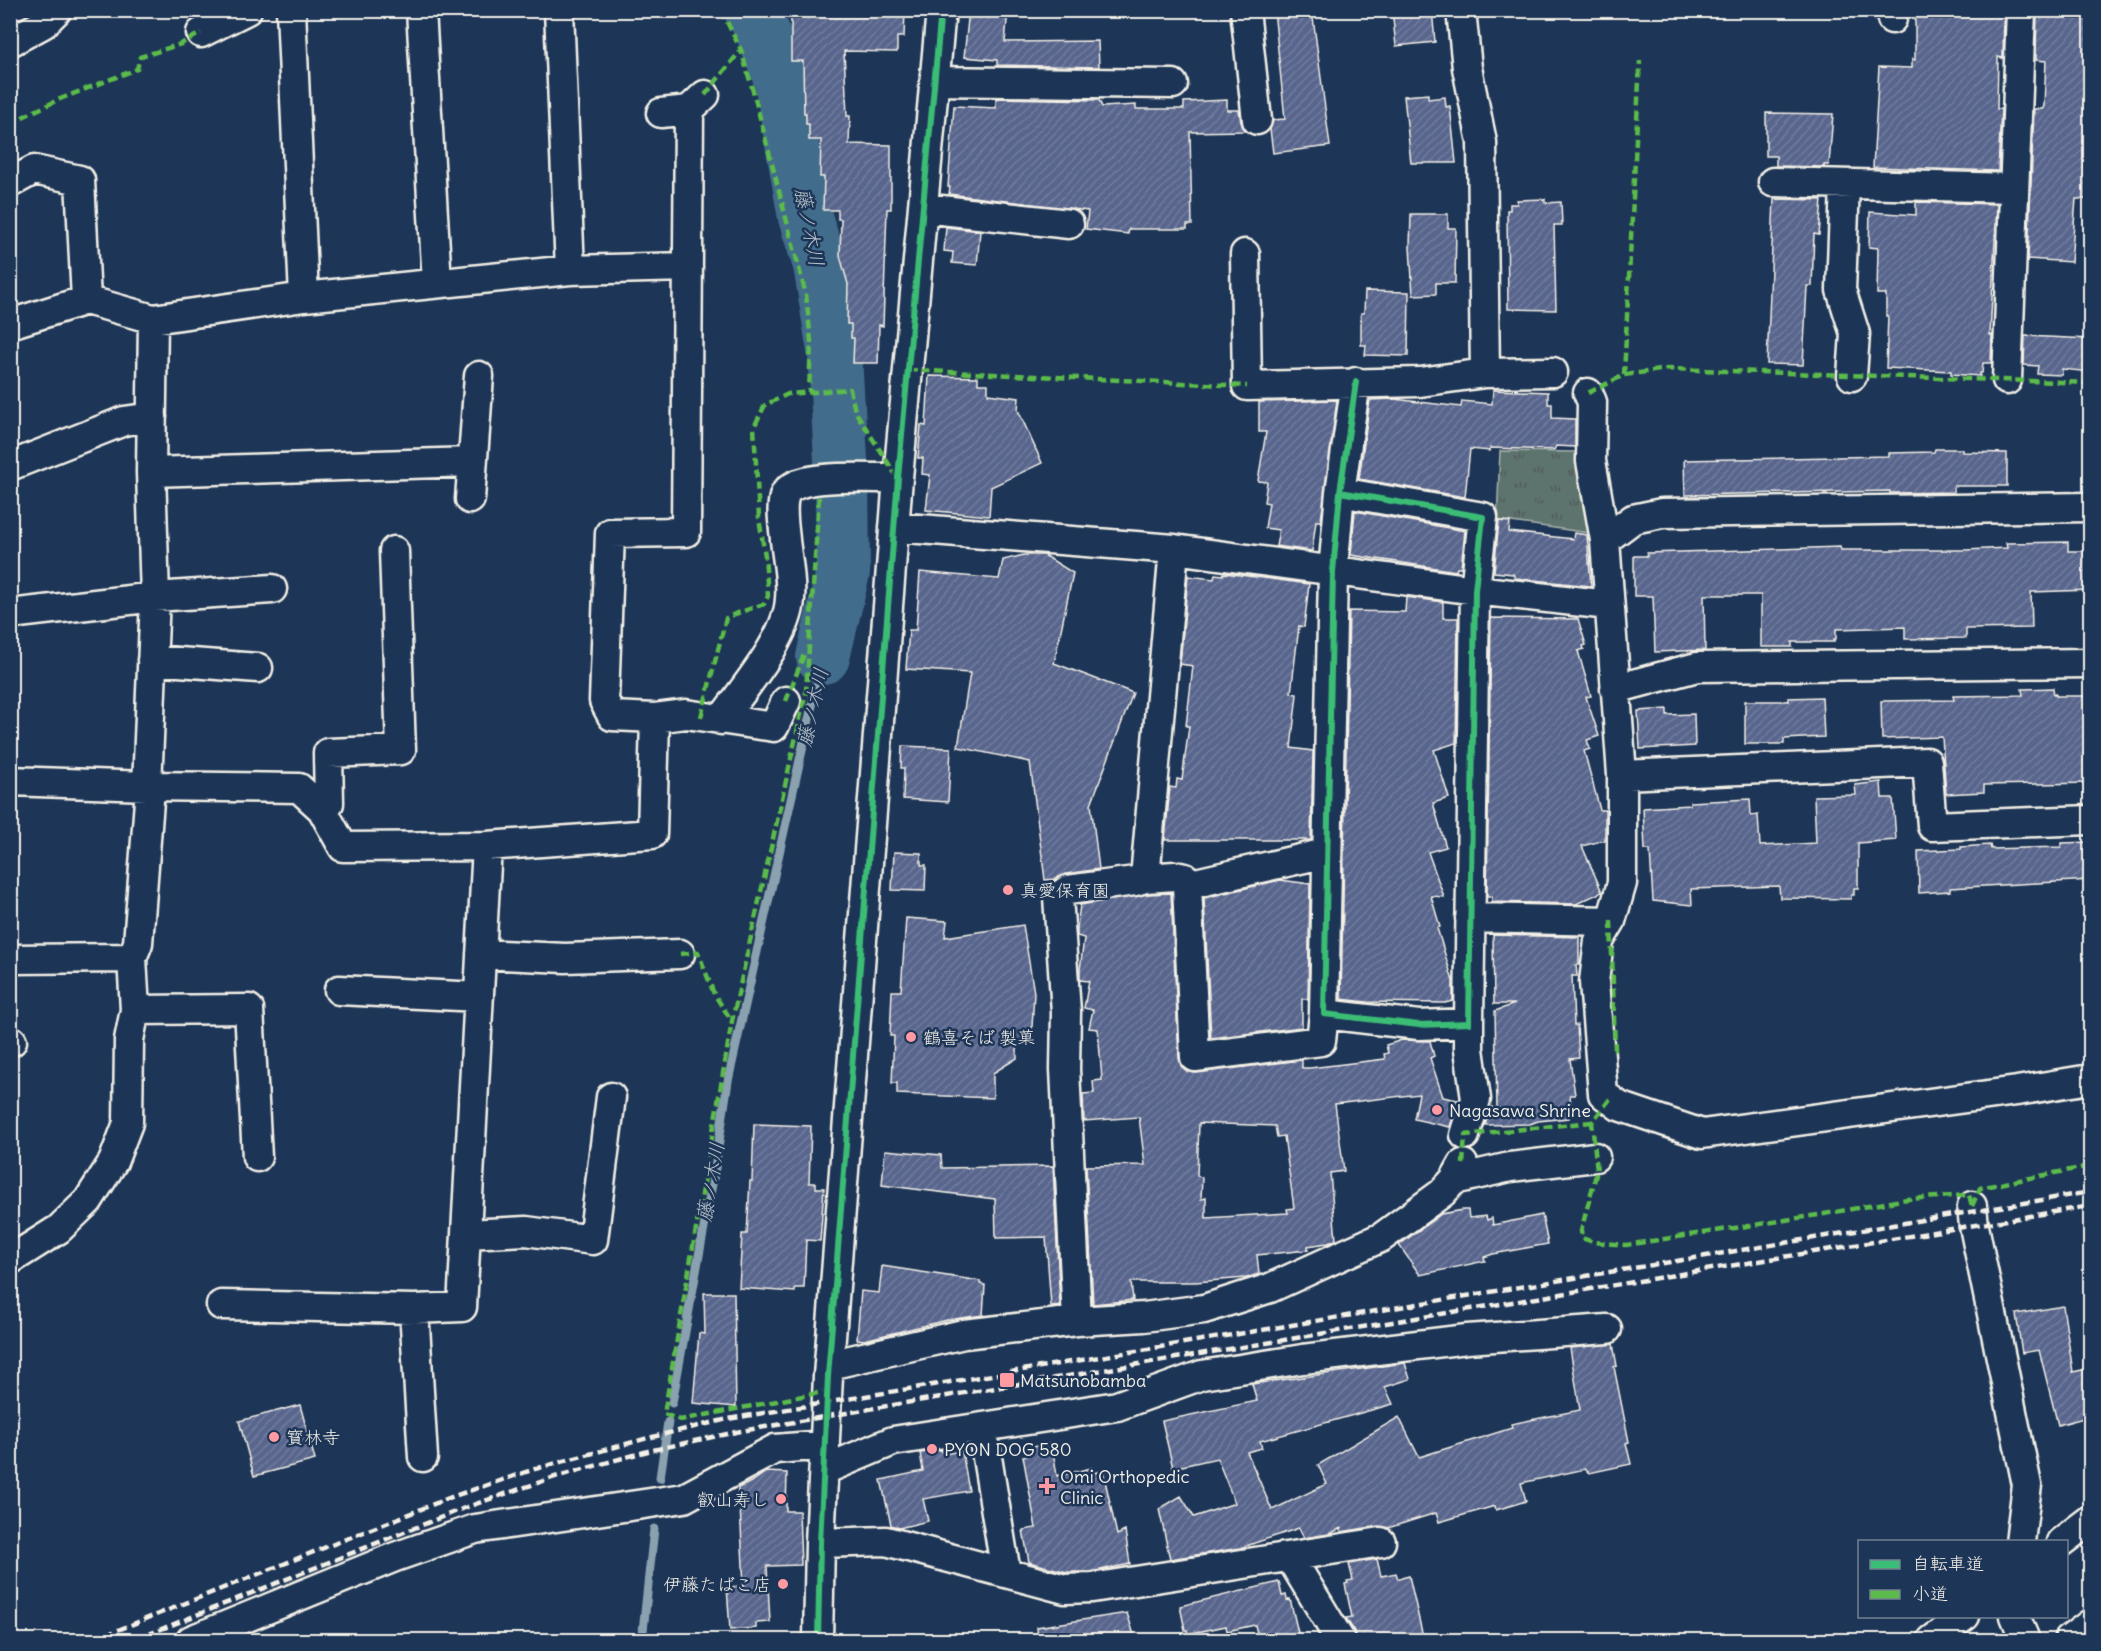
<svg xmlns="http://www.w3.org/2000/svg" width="2101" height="1651" font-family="Delius,'Klee One',sans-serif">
<defs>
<pattern id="park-tufts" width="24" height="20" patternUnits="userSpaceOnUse" patternTransform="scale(1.5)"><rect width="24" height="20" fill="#5d736e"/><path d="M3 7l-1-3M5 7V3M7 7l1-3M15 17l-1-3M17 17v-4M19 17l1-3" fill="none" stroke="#525b58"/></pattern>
<pattern id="building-hatch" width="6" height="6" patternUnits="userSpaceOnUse" patternTransform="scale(1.5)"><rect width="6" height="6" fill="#59658d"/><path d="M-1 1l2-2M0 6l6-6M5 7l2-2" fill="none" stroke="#717c9d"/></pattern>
</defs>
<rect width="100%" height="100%" fill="#1d3557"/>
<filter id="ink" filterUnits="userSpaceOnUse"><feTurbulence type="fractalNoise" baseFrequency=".0167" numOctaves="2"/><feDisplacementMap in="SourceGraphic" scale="12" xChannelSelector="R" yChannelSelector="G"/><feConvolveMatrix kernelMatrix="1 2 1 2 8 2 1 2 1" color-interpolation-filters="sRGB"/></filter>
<g filter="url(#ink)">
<path fill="url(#park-tufts)" stroke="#a8b2ab" stroke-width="1.5" d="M 1500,451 L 1576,452 L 1590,533 L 1497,520 Z"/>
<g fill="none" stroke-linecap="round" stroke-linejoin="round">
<path stroke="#8aa1b0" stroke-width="9" d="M 672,1403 L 715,1168 L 728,1081 L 823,657
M 660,1478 L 668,1422
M 642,1640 L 654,1529"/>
<path stroke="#436c8b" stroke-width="54" d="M 751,10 L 760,25 L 781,80 L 805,217 L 820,265 L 835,356 L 842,477 L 843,572 L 823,657"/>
</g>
<path fill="url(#building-hatch)" stroke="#f4f1e8" stroke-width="1.5" fill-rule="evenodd" d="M 791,10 L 905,10 L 904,37 L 897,37 L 897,52 L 844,51 L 847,116 L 850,116 L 849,144 L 891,145 L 891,209 L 887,209 L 883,326 L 879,325 L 878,363 L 853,363 L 854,338 L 851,338 L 851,324 L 847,324 L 848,284 L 840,256 L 841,219 L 838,219 L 838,210 L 823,210 L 824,177 L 820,177 L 821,140 L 809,140 L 809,124 L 806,124 L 806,113 L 804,113 L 803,61 L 791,61 Z
M 969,10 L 1008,10 L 1005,42 L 1098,41 L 1099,67 L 997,65 L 997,60 L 964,57 Z
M 1274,10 L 1312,10 L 1330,146 L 1273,153 L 1270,129 L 1273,120 L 1285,119 Z
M 1392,10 L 1432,10 L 1435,42 L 1396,46 Z
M 1915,10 L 2004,10 L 2003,58 L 1998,57 L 1997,109 L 2001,109 L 1998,171 L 1873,167 L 1879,67 L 1912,68 L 1912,59 L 1915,60 Z
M 2037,10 L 2091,10 L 2091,199 L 2076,199 L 2071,262 L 2028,259 L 2034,109 L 2043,109 L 2044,105 L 2046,61 L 2036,60 Z
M 1428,94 L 1428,99 L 1445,97 L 1446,107 L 1450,106 L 1456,163 L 1411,163 L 1404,96 Z
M 996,98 L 1099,100 L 1102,107 L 1136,105 L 1136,109 L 1184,109 L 1184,102 L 1227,100 L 1227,110 L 1239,110 L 1241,122 L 1245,131 L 1190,132 L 1192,225 L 1187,225 L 1187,229 L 1129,229 L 1128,234 L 1086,229 L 1088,211 L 949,194 L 950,187 L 948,187 L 954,106 L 996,108 Z
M 1766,113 L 1833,114 L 1829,165 L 1824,165 L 1824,167 L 1776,166 L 1776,156 L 1766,156 Z
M 1545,199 L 1545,203 L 1561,202 L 1562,225 L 1554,225 L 1556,310 L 1508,309 L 1507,210 L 1510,210 L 1510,204 L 1517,204 L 1517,200 Z
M 1774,199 L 1822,200 L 1819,235 L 1814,234 L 1812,286 L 1807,286 L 1803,365 L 1767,364 Z
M 1916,202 L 1997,204 L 1990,335 L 1992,335 L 1991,363 L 1983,363 L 1982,373 L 1980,373 L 1980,376 L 1951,374 L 1951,371 L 1886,368 L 1888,316 L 1886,316 L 1886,294 L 1877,294 L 1878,248 L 1869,247 L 1870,212 L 1916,215 Z
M 1411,214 L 1448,214 L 1448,228 L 1456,228 L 1455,283 L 1436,283 L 1436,294 L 1413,295 L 1410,247 Z
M 946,227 L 980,231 L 977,265 L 952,263 L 953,252 L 944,251 Z
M 1365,291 L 1409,292 L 1408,356 L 1365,355 L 1366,345 L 1361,345 L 1361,313 L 1364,313 Z
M 2025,336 L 2091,339 L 2091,372 L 2062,369 L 2062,375 L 2037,374 L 2038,366 L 2024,365 Z
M 929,376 L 978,377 L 978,384 L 988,384 L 988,394 L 1019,398 L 1018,410 L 1042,463 L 991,487 L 989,516 L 926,510 L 930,475 L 922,474 L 923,458 L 918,458 L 921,425 L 926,426 Z
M 1493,390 L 1548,392 L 1548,404 L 1552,404 L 1552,418 L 1575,419 L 1575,447 L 1556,446 L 1554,450 L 1490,448 L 1490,451 L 1470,449 L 1465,497 L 1359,479 L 1370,400 L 1394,399 L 1461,407 L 1462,401 L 1492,404 Z
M 1337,400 L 1321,521 L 1316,521 L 1312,551 L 1276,546 L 1279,530 L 1265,528 L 1269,503 L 1264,502 L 1267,482 L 1258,481 L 1266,432 L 1259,432 L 1259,402 Z
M 1935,449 L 1962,449 L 1962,452 L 2007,453 L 2007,486 L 1954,486 L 1954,492 L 1890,493 L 1890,491 L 1685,495 L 1684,460 L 1889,456 L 1889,453 L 1934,452 Z
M 1355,511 L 1465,531 L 1461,568 L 1457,568 L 1456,571 L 1351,555 Z
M 1499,521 L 1510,522 L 1509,532 L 1573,539 L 1574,533 L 1587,535 L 1591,586 L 1515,578 L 1513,574 L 1494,572 Z
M 2068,542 L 2068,551 L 2091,551 L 2091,590 L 2031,592 L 2032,628 L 1966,629 L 1966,638 L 1905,639 L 1905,627 L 1836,629 L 1836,639 L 1834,639 L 1834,642 L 1792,642 L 1792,647 L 1761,647 L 1761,595 L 1704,595 L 1705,650 L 1655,652 L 1653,596 L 1634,596 L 1634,556 L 1647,556 L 1647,553 L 1840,547 L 1841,550 L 1966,550 L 2007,548 L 2006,543 Z
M 1024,555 L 1044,555 L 1073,573 L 1054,663 L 1133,693 L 1091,804 L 1099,869 L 1066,874 L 1055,879 L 1045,880 L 1030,762 L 958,747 L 970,673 L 906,669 L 909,630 L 916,630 L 920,572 L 999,579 L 1003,560 Z
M 1224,573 L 1309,584 L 1304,627 L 1299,626 L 1291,693 L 1297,694 L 1291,748 L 1313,751 L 1311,840 L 1165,840 L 1170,787 L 1176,788 L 1177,779 L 1182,780 L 1189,726 L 1186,726 L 1193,666 L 1180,664 L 1188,576 L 1214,579 L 1215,574 L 1223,575 Z
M 1406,597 L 1443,602 L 1443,618 L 1458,618 L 1456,743 L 1434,750 L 1449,798 L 1433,803 L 1446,847 L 1428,852 L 1444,897 L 1431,896 L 1440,927 L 1437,928 L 1453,981 L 1453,1001 L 1445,1003 L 1367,1002 L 1341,999 L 1349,611 L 1405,612 Z
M 1491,618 L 1578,619 L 1586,645 L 1583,646 L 1584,649 L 1578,651 L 1591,696 L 1586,697 L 1599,736 L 1587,740 L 1590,749 L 1584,751 L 1600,810 L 1605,810 L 1605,840 L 1582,846 L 1602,892 L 1576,904 L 1492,902 L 1492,897 L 1487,897 Z
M 2053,688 L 2054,695 L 2056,694 L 2056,696 L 2091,696 L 2091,783 L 1984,785 L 1984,792 L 1946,794 L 1942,737 L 1882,739 L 1881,701 L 1954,700 L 1953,696 L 2023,695 L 2022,689 Z
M 1822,697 L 1824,737 L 1784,739 L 1784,744 L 1745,744 L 1745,701 L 1789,701 L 1788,698 Z
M 1667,709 L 1667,715 L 1694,714 L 1695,746 L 1640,749 L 1638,711 Z
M 902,746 L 951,748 L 948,802 L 903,799 L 904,768 L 901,768 Z
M 1881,782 L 1882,798 L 1893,798 L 1896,840 L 1858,843 L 1858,888 L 1854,888 L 1854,895 L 1851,895 L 1851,899 L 1780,898 L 1779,886 L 1691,889 L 1692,905 L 1653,901 L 1650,850 L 1645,850 L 1643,808 L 1690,805 L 1690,802 L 1750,799 L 1751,816 L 1758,815 L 1760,846 L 1816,843 L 1814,796 L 1856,795 L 1855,785 Z
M 2091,842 L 2091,880 L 1950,888 L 1950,891 L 1919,893 L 1918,851 L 1961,849 L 1961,847 L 1990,845 L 1991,849 L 2061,847 L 2061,843 Z
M 894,852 L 921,853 L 921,865 L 926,865 L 925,891 L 892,890 Z
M 1280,880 L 1310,884 L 1308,999 L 1302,999 L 1302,1027 L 1211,1038 L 1204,898 Z
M 1171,893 L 1179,1058 L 1181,1066 L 1188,1072 L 1197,1073 L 1302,1060 L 1302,1068 L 1310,1068 L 1385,1059 L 1384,1054 L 1388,1053 L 1386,1045 L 1402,1040 L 1430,1041 L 1434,1056 L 1430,1058 L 1443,1097 L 1458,1100 L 1450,1127 L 1414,1119 L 1419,1094 L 1335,1104 L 1344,1171 L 1330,1173 L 1336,1240 L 1328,1243 L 1308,1246 L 1308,1250 L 1257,1255 L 1259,1274 L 1246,1278 L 1195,1282 L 1131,1282 L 1133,1300 L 1093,1304 L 1086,1166 L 1145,1165 L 1139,1117 L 1084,1121 L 1083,1094 L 1094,1093 L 1093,1081 L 1102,1080 L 1098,1029 L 1089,1028 L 1093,1010 L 1084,1008 L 1089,981 L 1080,980 L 1080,970 L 1084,938 L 1077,936 L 1077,928 L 1080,905 L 1148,894 ZM 1199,1123 L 1275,1126 L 1277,1137 L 1284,1136 L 1294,1208 L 1287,1209 L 1288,1213 L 1206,1218 L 1206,1198 L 1201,1199 L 1202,1177 L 1197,1176 Z
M 906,918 L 947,921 L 945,937 L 1023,925 L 1034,993 L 1031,1044 L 1017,1044 L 1017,1058 L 993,1073 L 993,1098 L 897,1094 L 897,1083 L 892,1083 L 894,1036 L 890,1036 L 892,991 L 901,991 Z
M 1493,935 L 1579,937 L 1579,965 L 1576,965 L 1577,976 L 1572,976 L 1574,1025 L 1577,1025 L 1579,1058 L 1570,1059 L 1575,1095 L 1570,1095 L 1571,1107 L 1568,1108 L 1569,1118 L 1538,1121 L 1530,1124 L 1485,1125 L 1491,1107 L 1497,1109 L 1495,1011 L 1515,1004 L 1494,1004 Z
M 754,1124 L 811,1126 L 809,1183 L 816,1183 L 816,1188 L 824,1188 L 820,1241 L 806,1240 L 804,1288 L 795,1288 L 795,1292 L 739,1288 L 742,1234 L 747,1234 L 750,1181 L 752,1181 Z
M 885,1150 L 941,1155 L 942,1168 L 1053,1166 L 1060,1306 L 1051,1307 L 1046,1237 L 996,1238 L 995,1199 L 882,1185 Z
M 1463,1210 L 1468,1210 L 1469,1218 L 1486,1216 L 1487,1220 L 1492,1218 L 1493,1225 L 1542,1215 L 1548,1244 L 1493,1254 L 1484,1257 L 1485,1261 L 1420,1275 L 1399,1245 L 1441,1214 Z
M 882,1266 L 980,1281 L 980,1284 L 985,1285 L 983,1315 L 947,1320 L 864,1340 L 857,1339 L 861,1291 L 879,1293 Z
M 704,1293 L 734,1293 L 736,1407 L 693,1403 L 699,1333 L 705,1334 Z
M 2063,1306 L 2073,1372 L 2091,1368 L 2091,1416 L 2058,1425 L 2039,1350 L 2022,1353 L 2016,1314 Z
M 1613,1344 L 1617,1366 L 1614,1367 L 1629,1442 L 1626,1443 L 1631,1464 L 1589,1473 L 1585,1469 L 1521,1483 L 1526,1501 L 1496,1510 L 1495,1506 L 1439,1522 L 1436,1513 L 1388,1528 L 1378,1526 L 1341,1532 L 1341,1528 L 1329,1534 L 1304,1538 L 1299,1528 L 1240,1548 L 1170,1559 L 1159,1509 L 1181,1496 L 1194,1517 L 1235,1503 L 1217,1458 L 1173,1468 L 1162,1421 L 1257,1401 L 1252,1384 L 1405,1363 L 1410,1379 L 1385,1387 L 1393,1404 L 1260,1441 L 1262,1448 L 1247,1452 L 1272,1510 L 1327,1484 L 1318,1465 L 1399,1417 L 1419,1457 L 1512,1428 L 1511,1424 L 1580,1410 L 1570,1348 Z
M 300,1405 L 315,1460 L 254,1476 L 239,1421 Z
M 1049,1444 L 1051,1450 L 1053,1450 L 1057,1476 L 1092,1468 L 1093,1473 L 1103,1471 L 1117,1535 L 1125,1531 L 1130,1564 L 1090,1572 L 1067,1572 L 1029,1562 L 1023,1530 L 1036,1528 L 1023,1456 L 1026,1456 L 1025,1448 Z
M 942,1450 L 943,1454 L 962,1451 L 969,1491 L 923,1499 L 928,1521 L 899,1528 L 891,1525 L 881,1480 L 923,1471 L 920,1453 Z
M 766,1472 L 787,1473 L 786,1511 L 799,1511 L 801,1565 L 767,1566 L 770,1622 L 756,1623 L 756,1628 L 730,1630 L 727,1587 L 744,1586 L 740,1506 L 737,1506 L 738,1488 L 753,1481 Z
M 1377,1559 L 1381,1576 L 1396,1573 L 1398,1579 L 1409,1576 L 1424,1641 L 1356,1641 L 1354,1631 L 1346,1618 L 1352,1617 L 1345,1584 L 1348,1583 L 1347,1581 L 1353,1580 L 1349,1564 Z
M 1279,1582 L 1282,1596 L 1286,1595 L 1287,1600 L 1290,1599 L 1300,1641 L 1259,1641 L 1255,1625 L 1227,1631 L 1226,1626 L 1188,1634 L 1187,1630 L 1185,1630 L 1180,1606 Z
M 1127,1613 L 1136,1641 L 1038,1641 L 1037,1627 Z"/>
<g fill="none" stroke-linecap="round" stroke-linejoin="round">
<g stroke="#f4f1e8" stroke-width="33">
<path id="minor" d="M 291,10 L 304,297 L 570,270 L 688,267
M 421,10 L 437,283
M 559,10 L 570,270
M 1245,10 L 1257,120
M 1461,10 L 1467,68 L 1482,142 L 1485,373
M 1892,19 L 1892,10
M 201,33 L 247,10
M 10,42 L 43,24 L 57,10
M 935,81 L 1173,84
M 689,110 L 686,532 L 610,533 L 604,701 L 612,716 L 655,718 L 686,714 L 774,727 L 786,701
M 661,113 L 689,110 L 705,95
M 1773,182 L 2014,188
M 10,183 L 34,170 L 80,180 L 86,300
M 1845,184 L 1841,290 L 1855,334 L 1852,376
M 923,208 L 1069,224
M 1245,254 L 1247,386 L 1420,382 L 1485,373 L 1553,372
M 10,324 L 86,300 L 153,319 L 304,297
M 2007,380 L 2021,10
M 1588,393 L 1592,402 L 1591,461 L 1605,540
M 10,466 L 124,421 L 152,417
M 151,472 L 472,462
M 1340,492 L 1483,517 L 1475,590 L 1469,1023 L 1419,1025 L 1324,1014 L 1333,572 L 1340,492 L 1356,382
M 470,499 L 479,376
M 894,527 L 1174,549 L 1475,590 L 1609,605
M 10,614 L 155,597 L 272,589
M 152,660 L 258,668
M 1615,689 L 1697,667 L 2090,663
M 721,720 C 743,689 788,638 790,599 C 792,580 787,559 785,540 C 784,527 780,507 785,494 C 794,472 876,479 898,478
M 1622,775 L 1927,762 L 1932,826 L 2090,820
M 10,781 L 147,786 L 299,788 L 322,809 L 343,847 L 487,846 L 652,834 L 655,718
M 322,809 L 329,803 L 328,753 L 401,750 L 394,551
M 1145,878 L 1175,876 L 1185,878 L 1187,885 L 1326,853
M 1187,885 L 1195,1057 L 1321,1041 L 1324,1014
M 1470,918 L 1611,921 L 1599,941 L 1594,982 L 1603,1094 L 1619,1106 L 1702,1134 L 2017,1091 L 2090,1079
M 1611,921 L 1622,883 L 1622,775 L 1605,540 L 1633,519 L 1662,513 L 2090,507
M 481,954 L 565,958 L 680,954
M 10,959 L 132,958
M 339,990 L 479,997
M 135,1010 L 249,1009 L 257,1157
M 10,1041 L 12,1041
M 1465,1135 L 1476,1099 L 1469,1049 L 1469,1023
M 1454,1180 L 1510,1167 L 1595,1157
M 1972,1206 L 1974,1226 L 2027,1485 L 2020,1542
M 466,1234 L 526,1231 L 593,1240 L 611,1097
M 10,1260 L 59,1229 L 88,1201 L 113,1162 L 128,1123 L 129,1040 L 135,1010 L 132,958 L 138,943 L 149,801 L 147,786 L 155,597 L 151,472 L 153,319
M 221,1305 L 414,1309 L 462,1307 L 487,846
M 414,1309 L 423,1457
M 1077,1321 L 1144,1317 L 1204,1309 L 1270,1288 L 1382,1237 L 1442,1193 L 1454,1180 L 1463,1164
M 829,1365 L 964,1334 L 1077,1321 L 1065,1069 L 1066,1012 L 1058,897 L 1068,890 L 1135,881 L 1145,878 L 1174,549
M 982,1427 L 1006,1573
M 824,1470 L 893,1441 L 1117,1406 L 1202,1375 L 1303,1359 L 1467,1339 L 1607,1329
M 2061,1542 L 2090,1520
M 820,1543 L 886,1541 L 1065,1589 L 1092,1588 L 1381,1542
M 1290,1557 L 1340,1640
M 2015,1616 L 2025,1640
M 191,1640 L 395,1557 L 475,1529 L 684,1498 L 775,1449 L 825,1445
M 818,1640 L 820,1543 L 828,1376 L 898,478 L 941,10
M 1932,1640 L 1965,1616
M 2069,1640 L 2090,1624"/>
</g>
<use href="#minor" stroke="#1d3557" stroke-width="28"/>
<path stroke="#f4f1e8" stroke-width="4.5" stroke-dasharray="9 4.5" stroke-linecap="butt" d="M 93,1640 L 454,1496 L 535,1469 L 648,1438 L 728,1419 L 2090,1192
M 134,1640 L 467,1507 L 555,1477 L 648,1451 L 736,1432 L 881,1407 L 2090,1206"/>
<path stroke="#5cbc4b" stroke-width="4.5" stroke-dasharray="9 4.5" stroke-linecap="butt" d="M 721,10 L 741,50 L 753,91 L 806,295 L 811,341 L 809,392
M 705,95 L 741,50
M 10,123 L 60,99 L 137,69 L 140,57 L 181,44 L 201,33
M 908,370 L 1247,386
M 1624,375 L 1640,61
M 1588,393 L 1624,375 L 1668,369 L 2090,383
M 819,497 L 806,692 L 732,1021 L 664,1414 L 680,1420 L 828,1391
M 786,701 L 805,652
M 701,717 L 726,618 L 735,614 L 764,604 L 768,596 L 765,556 L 759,518 L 754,427 L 765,405 L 788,394 L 850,389 L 855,411 L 897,477
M 1611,921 L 1615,1051
M 680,954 L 698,952 L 714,994 L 732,1021
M 1610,1099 L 1592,1122 L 1597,1171 L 1581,1231 L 1582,1238 L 1593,1242 L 1626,1245 L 1824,1214 L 1907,1199 L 1969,1195 L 1972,1206
M 1463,1164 L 1465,1135 L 1592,1122
M 1972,1206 L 1980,1188 L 2090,1166"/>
<g stroke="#1d3557" stroke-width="10">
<path id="cycleway" d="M 1340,492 L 1483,517 L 1475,590 L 1469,1023 L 1419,1025 L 1324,1014 L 1333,572 L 1340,492 L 1356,382
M 818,1640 L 820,1543 L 828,1376 L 898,478 L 941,10"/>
</g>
<use href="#cycleway" stroke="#3abd76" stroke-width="6"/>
</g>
</g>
<g fill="#ff9aa2" stroke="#1d3557" stroke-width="2">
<circle cx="1008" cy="890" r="6"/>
<circle cx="911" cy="1037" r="6"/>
<circle cx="1437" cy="1110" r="6"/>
<rect x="999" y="1372" width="16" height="16" rx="3"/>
<circle cx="274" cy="1437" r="6"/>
<circle cx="932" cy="1449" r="6"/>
<path d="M1044 1477h6v6h6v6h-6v6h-6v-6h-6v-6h6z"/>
<circle cx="781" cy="1499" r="6"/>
<circle cx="783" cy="1584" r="6"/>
</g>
<g text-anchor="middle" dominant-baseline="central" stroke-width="5" stroke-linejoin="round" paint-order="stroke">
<g font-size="18" fill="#f4f1e8" stroke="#1d3557" text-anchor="start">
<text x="1020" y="890">真愛保育園</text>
<text x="923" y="1037">鶴喜そば 製菓</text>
<text x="1449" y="1110">Nagasawa Shrine</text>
<text x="1020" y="1380">Matsunobamba</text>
<text x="286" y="1437">寳林寺</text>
<text x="944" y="1449">PYON DOG 580</text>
<text x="1060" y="1476">Omi Orthopedic<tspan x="1060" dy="21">Clinic</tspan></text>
<text x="769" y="1499" text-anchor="end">叡山寿し</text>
<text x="771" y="1584" text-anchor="end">伊藤たばこ店</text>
</g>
<g font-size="20" font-style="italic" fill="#b6c2c7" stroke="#1d3557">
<text transform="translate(810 227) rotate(79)">藤ノ木川</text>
<text transform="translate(812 707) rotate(-77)">藤ノ木川</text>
<text transform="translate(710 1182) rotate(-80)">藤ノ木川</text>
</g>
</g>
<rect width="2101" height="1651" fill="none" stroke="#1d3557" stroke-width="36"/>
<rect x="18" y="18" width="2065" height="1615" fill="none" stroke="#f4f1e8" stroke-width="2" filter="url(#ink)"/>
<rect x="1858" y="1540" width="210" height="78" fill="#1d3557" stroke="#738091" stroke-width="1.5"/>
<rect x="1870" y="1560" width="30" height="9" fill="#3abd76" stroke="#738091" stroke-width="1.5"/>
<text x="1912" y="1570" font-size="18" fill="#f4f1e8">自転車道</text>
<rect x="1870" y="1590" width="30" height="9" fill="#5cbc4b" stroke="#738091" stroke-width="1.5"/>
<text x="1912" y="1600" font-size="18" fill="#f4f1e8">小道</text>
</svg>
